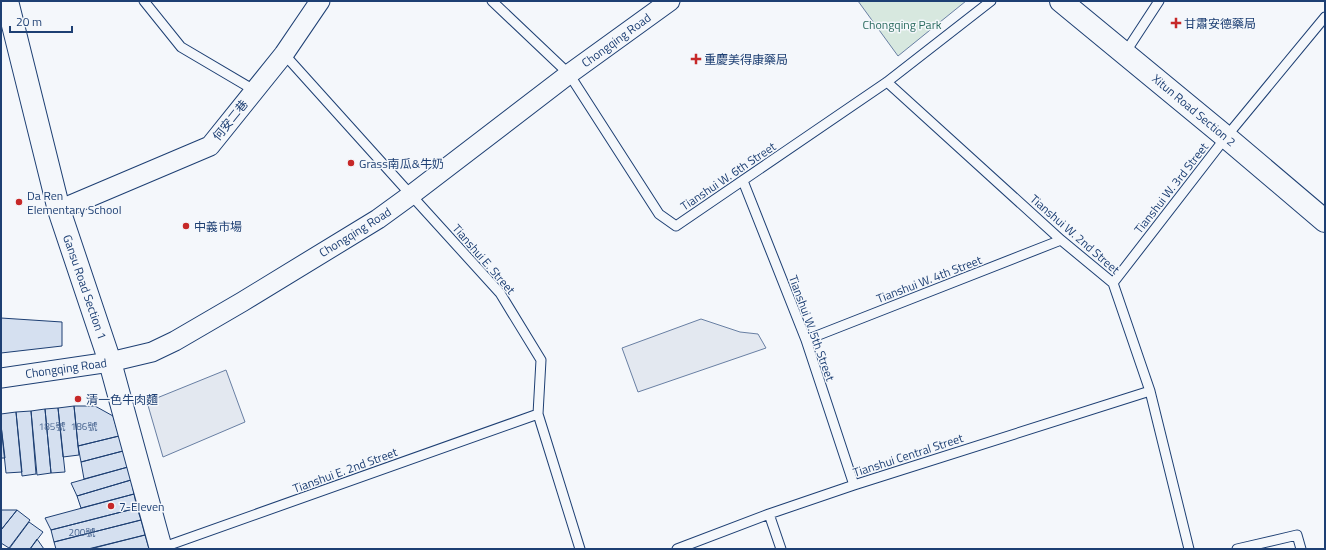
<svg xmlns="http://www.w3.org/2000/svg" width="1326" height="550" font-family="'Titillium Web','Noto Sans TC',sans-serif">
<rect width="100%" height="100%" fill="#f4f7fb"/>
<path fill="#d7e8df" stroke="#687fa3" d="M 858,1 L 966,1 L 898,56 Z"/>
<path fill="#e3e8f0" stroke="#687fa3" d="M 701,319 L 740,332 L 758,334 L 766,348 L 638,392 L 622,348 Z
M 226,370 L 245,422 L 163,457 L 147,402 Z"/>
<path fill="#d5e0f0" stroke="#1d3f73" d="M 1,318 L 62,322 L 62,346 L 1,353 Z
M 74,406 L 95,406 L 113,416 L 119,436 L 78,446 Z
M 74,406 L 79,455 L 63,457 L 58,408 Z
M 58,408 L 65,472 L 51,473 L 45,409 Z
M 45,409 L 51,473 L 37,475 L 31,411 Z
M 31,411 L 36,474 L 22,476 L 16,412 Z
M 16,412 L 22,472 L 6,473 L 1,425 L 1,414 Z
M 1,425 L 5,458 L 1,458 Z
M 119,436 L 123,451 L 81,462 L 78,446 Z
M 123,451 L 128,467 L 84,479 L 81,462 Z
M 128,467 L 131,480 L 77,496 L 71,483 Z
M 131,480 L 134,494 L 81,508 L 77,496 Z
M 134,494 L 137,508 L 51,530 L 45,518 Z
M 137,508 L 141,520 L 54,542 L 51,530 Z
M 1,510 L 17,510 L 1,530 Z
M 17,510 L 30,520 L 9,548 L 1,543 L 1,530 Z
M 141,520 L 145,535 L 88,549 L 56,549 L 54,542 Z
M 29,522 L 43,532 L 30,549 L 9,549 Z
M 145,535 L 149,549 L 90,549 Z
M 37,539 L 44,549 L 30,549 Z"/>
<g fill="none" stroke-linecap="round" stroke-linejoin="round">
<g stroke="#1d3f73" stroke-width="11">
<path id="lane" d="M 144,1 L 181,47 L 254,90
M 492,1 L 569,74 L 659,214 L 676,226 L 887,82 L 991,1
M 1125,53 L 1159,1
M 284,54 L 411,195 L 500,293 L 541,360 L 538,414 L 580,549
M 887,82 L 1061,240 L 1113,283 L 1150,391 L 1189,549
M 743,181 L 806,340 L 854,485
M 1113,283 L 1226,137 L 1325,17
M 806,340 L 1061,240
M 769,514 L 781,549
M 161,548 L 538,414
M 677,549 L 769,514 L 854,485 L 1150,391
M 1237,549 L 1297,535 L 1301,549"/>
</g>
<g stroke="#1d3f73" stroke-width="21">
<path id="street" d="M 59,210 L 210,146 L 284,54 L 320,1
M 1,378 L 110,362 L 152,352 L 175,341 L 242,302 L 378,219 L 411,195 L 569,74 L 670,1"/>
</g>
<g stroke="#1d3f73" stroke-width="24">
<path id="secondary" d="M 7,1 L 59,210 L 110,362 L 161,549
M 1061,1 L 1226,137 L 1325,221"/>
</g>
<use href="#lane" stroke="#f4f7fb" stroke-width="9"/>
<use href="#street" stroke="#f4f7fb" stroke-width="19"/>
<use href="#secondary" stroke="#f4f7fb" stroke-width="22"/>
</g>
<g fill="#c62828" stroke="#f4f7fb" stroke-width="1.5">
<path d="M1174 17h4v4h4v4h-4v4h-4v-4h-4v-4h4z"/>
<path d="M694 53h4v4h4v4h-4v4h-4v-4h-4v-4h4z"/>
<circle cx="351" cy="163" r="4"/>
<circle cx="19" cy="202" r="4"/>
<circle cx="186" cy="226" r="4"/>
<circle cx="78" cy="399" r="4"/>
<circle cx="111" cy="506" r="4"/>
</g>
<g text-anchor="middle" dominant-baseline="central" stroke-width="3" stroke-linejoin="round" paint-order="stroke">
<g font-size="10" fill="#4b6792">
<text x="52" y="426">185號</text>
<text x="84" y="426">186號</text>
<text x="82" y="532">200號</text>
</g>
<g font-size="12" fill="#1d3f73" stroke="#f4f7fb" text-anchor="start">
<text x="1184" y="23">甘肅安德藥局</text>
<text x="704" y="59">重慶美得康藥局</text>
<text x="359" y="163">Grass南瓜&amp;牛奶</text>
<text x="27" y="195">Da Ren<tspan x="27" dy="14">Elementary School</tspan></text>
<text x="194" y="226">中義市場</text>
<text x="86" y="399">清一色牛肉麵</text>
<text x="119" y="506">7-Eleven</text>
</g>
<g font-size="12" fill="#2c6c60" stroke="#f4f7fb">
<text x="902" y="24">Chongqing Park</text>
</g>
<g font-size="12" fill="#1d3f73" stroke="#f4f7fb">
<text transform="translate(616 40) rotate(-36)">Chongqing Road</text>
<text transform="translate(1194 110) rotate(40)">Xitun Road Section 2</text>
<text transform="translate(230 120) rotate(-51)">何安二巷</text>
<text transform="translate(728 176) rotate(-34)">Tianshui W. 6th Street</text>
<text transform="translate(1171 188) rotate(-52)">Tianshui W. 3rd Street</text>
<text transform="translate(355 232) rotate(-32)">Chongqing Road</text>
<text transform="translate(1075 234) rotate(41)">Tianshui W. 2nd Street</text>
<text transform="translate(484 259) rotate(49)">Tianshui E. Street</text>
<text transform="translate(929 279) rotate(-21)">Tianshui W. 4th Street</text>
<text transform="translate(85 287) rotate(71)">Gansu Road Section 1</text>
<text transform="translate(812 328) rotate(70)">Tianshui W. 5th Street</text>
<text transform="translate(66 368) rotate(-8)">Chongqing Road</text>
<text transform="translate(908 455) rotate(-18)">Tianshui Central Street</text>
<text transform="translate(345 470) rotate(-20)">Tianshui E. 2nd Street</text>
</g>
</g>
<rect width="1326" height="550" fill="none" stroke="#1d3f73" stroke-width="4"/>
<path d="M10 26v6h62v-6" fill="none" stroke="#1d3f73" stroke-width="2"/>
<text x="16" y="26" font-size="12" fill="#1d3f73" stroke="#f4f7fb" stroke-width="3" paint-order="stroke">20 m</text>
</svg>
